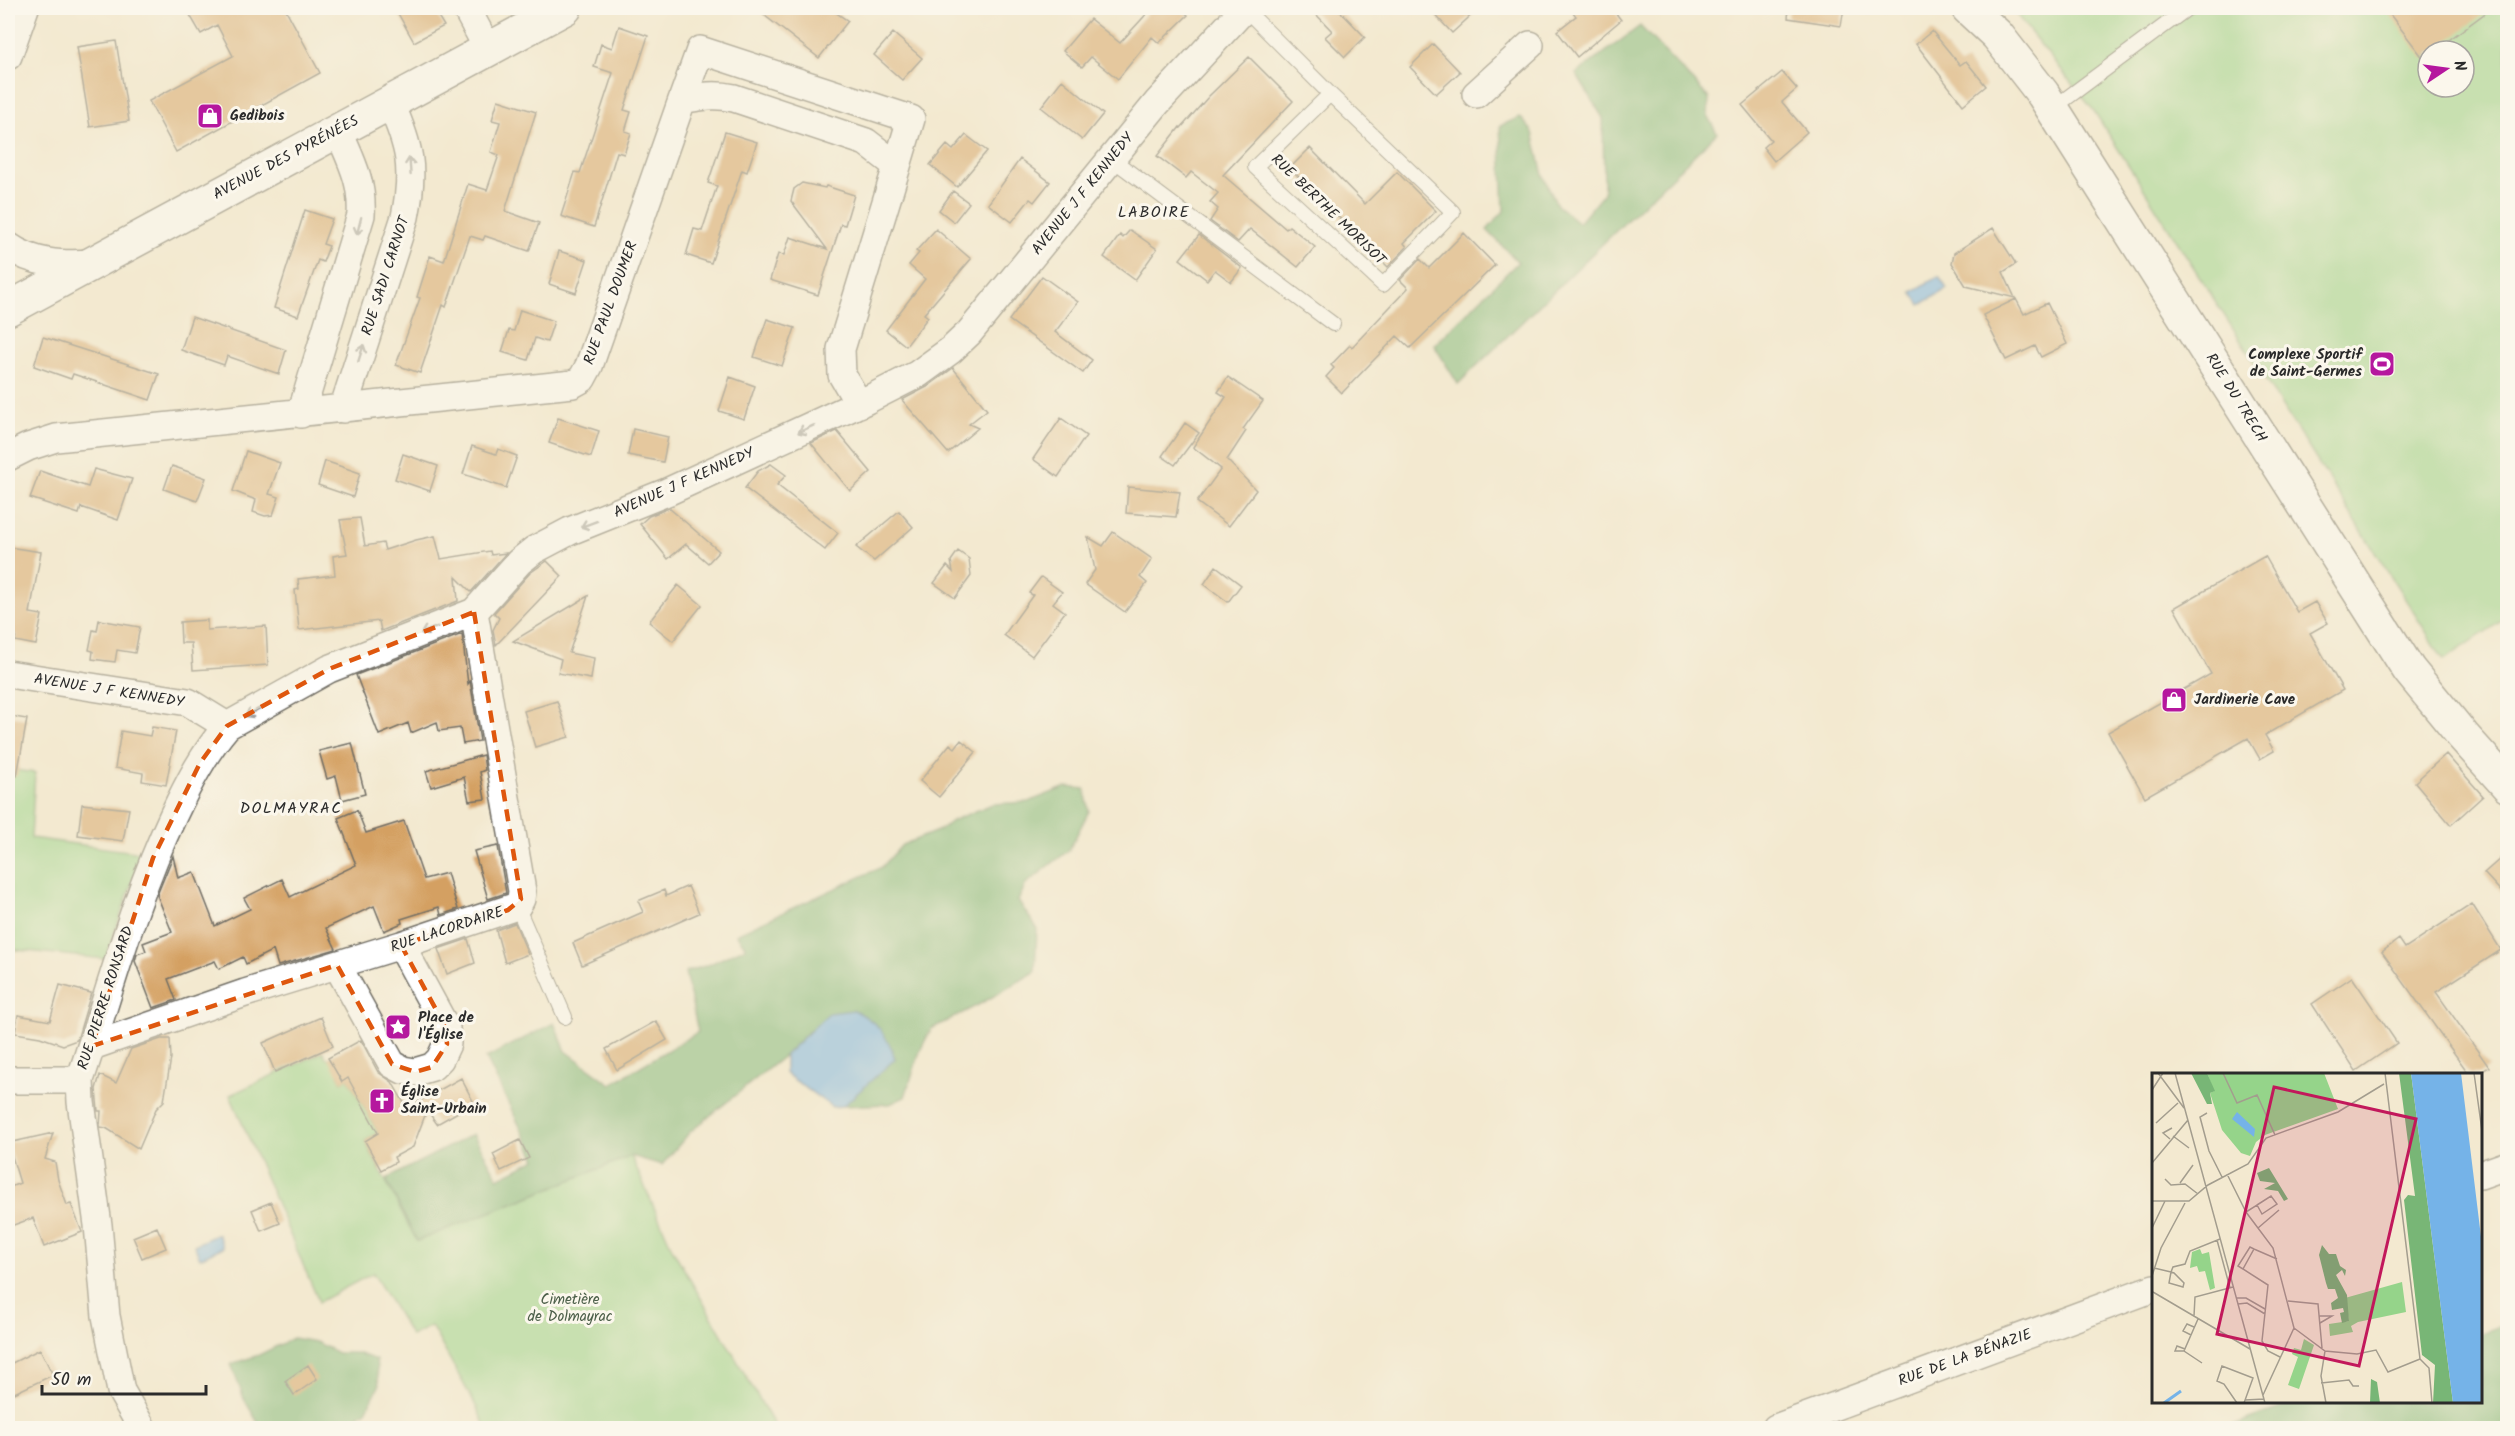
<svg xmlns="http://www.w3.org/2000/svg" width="2515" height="1436" font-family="Kalam,sans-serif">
<rect width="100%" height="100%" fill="#fbf7ec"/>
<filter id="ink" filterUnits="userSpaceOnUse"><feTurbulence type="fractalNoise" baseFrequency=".0167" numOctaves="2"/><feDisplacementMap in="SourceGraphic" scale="12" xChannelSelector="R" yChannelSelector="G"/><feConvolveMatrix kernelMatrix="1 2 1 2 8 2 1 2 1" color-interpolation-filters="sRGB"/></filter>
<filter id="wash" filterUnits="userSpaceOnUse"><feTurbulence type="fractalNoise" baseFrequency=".008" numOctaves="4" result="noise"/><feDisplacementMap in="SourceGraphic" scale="24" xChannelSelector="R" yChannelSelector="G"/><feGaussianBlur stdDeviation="1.35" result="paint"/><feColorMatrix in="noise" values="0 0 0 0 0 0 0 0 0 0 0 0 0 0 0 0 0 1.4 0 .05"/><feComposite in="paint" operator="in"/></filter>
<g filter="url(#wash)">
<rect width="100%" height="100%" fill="#f3e9d0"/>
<path fill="#95d48a" stroke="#60805a" stroke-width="1.5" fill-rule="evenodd" d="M 2011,8 L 2507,8 L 2507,617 L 2444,660 L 2094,111 ZM 2428,51 L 2464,51 L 2464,87 L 2428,87 Z
M 8,769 L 35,773 L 31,838 L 143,853 L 105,959 L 8,949 Z
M 323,1052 L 327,1059 L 339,1053 L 338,1075 L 342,1082 L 348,1078 L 378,1133 L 365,1141 L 417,1241 L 631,1156 L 673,1250 L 776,1428 L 486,1428 L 476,1406 L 431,1326 L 411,1336 L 373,1273 L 319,1302 L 230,1095 Z"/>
<path fill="#78b676" stroke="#527050" stroke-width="1.5" d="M 1640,26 L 1709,98 L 1708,117 L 1717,133 L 1458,384 L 1434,345 L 1518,262 L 1487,230 L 1504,211 L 1500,126 L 1520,117 L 1533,132 L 1543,175 L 1557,205 L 1579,223 L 1604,193 L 1603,118 L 1576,74 Z
M 1066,787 L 1085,789 L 1089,811 L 1069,850 L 1026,884 L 1018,901 L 1037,928 L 1035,972 L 982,1003 L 931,1029 L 920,1051 L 905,1097 L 890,1104 L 843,1106 L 895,1058 L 812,1028 L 785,1055 L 690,1132 L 662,1165 L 631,1156 L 417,1241 L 386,1179 L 473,1134 L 498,1178 L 536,1159 L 486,1058 L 554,1023 L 566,1051 L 611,1084 L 698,1032 L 685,972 L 708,965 L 746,947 L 736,934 L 882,867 L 902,845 L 940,830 L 952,821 L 992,804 L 1028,802 Z
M 2507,1323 L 2507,1428 L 2225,1428 L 2297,1402 L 2480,1402 L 2481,1333 Z
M 293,1338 L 316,1342 L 338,1353 L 358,1353 L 376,1360 L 379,1386 L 366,1411 L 340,1428 L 261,1428 L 244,1399 L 231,1364 L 259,1355 Z"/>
<path fill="#75b3e8" stroke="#506f8a" stroke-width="1.5" d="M 1939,276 L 1947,289 L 1920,305 L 1912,292 Z
M 854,1010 C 876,1021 888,1035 895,1059 L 843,1106 L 832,1107 L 785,1073 L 785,1055 L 829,1013 Z
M 218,1234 L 223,1247 L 200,1258 L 194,1245 Z"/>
<g id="blocks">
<path fill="#d4a062" d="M 186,8 L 285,8 L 320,73 L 176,152 L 149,101 L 233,56 L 217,25 L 201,34 Z
M 395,8 L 433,8 L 444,26 L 414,42 Z
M 755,8 L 829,8 L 848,21 L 819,58 Z
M 1152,8 L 1179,8 L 1188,15 L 1159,43 L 1152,37 L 1118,79 L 1091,57 L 1082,67 L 1063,51 L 1090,19 L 1120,43 Z
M 1310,8 L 1337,8 L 1365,37 L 1345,57 L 1325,37 L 1332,31 Z
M 1429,8 L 1479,8 L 1452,33 Z
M 1570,8 L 1612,8 L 1621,20 L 1577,57 L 1557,31 L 1576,16 Z
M 1789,8 L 1844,8 L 1841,26 L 1788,18 Z
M 2385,8 L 2492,8 L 2434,51 L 2428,51 L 2428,55 L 2424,59 Z
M 619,26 L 648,36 L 624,110 L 631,112 L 625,131 L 631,133 L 624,154 L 617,152 L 594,227 L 561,216 L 575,172 L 580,173 L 613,73 L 594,67 L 601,44 L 612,48 Z
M 1932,31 L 1960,65 L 1966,61 L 1986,86 L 1963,105 L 1916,44 Z
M 893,33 L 922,58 L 902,80 L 874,55 Z
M 116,41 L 129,121 L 90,127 L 77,47 Z
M 1433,44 L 1460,72 L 1436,94 L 1410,67 Z
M 1249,57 L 1293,101 L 1223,175 L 1286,229 L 1289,226 L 1315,247 L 1298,267 L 1250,229 L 1238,242 L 1210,221 L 1218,209 L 1210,202 L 1218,193 L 1191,172 L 1186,178 L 1157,156 L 1180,127 L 1181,128 L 1209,96 Z
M 1782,72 L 1797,89 L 1782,102 L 1807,132 L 1774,161 L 1763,147 L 1771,140 L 1742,105 Z
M 1062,80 L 1103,114 L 1082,140 L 1041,107 Z
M 498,100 L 536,112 L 505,211 L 539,223 L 529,251 L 485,236 L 483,240 L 470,236 L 446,307 L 443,305 L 420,373 L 396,365 L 420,298 L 417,297 L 430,256 L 444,261 L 468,184 L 487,190 L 499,155 L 491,152 L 500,122 L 492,120 Z
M 725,132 L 757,142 L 747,172 L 742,170 L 711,263 L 686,255 L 694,229 L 702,231 L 717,186 L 708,183 Z
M 966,135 L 987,151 L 957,187 L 930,165 L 947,145 L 953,150 Z
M 1310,148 L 1365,204 L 1397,172 L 1436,211 L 1404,243 L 1407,247 L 1388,267 L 1290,168 Z
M 1020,159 L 1050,182 L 1034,202 L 1030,199 L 1012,222 L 988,204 Z
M 802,183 L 825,188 L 826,186 L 854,195 L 845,225 L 841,224 L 818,295 L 770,280 L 778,254 L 784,255 L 790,237 L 827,249 L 791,201 L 794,189 Z
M 953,191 L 969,203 L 954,222 L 939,210 Z
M 305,210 L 332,219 L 323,244 L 329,246 L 323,262 L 318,260 L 298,316 L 274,308 Z
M 1993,228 L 2016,264 L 2003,272 L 2015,298 L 1966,286 L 1952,263 L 1954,253 Z
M 936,229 L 971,259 L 924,314 L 928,317 L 906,346 L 886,330 L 925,279 L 909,265 L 919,253 L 916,251 Z
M 1130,230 L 1157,249 L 1135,280 L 1104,257 L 1120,235 L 1123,238 Z
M 1464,233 L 1495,265 L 1410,348 L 1397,336 L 1342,393 L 1326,377 L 1334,368 L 1331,365 L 1350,345 L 1352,347 L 1408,288 L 1400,280 L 1420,259 L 1429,268 Z
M 1199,235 L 1242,268 L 1231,282 L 1215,270 L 1207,280 L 1180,259 Z
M 559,251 L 587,260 L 576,293 L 549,284 Z
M 1042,276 L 1078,302 L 1055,332 L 1092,360 L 1083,373 L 1009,320 Z
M 2016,299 L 2024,314 L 2047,303 L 2067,344 L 2041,357 L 2035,346 L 2006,360 L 1983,315 Z
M 520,310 L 554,321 L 547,342 L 535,338 L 528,360 L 502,352 L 509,330 L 514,331 Z
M 192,317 L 286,350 L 279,374 L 227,356 L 224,365 L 181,350 Z
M 767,319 L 795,328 L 782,366 L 754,357 Z
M 43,337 L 159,374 L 150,400 L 73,374 L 71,379 L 34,366 Z
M 953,368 L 987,410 L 969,424 L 978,428 L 948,453 L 902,400 L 927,387 Z
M 730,377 L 755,386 L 744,419 L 719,411 Z
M 1228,377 L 1263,401 L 1243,429 L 1246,431 L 1227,460 L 1256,490 L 1229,526 L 1197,502 L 1221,469 L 1193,447 L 1226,397 L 1218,392 Z
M 558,418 L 599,431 L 591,457 L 549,443 Z
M 1061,418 L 1086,436 L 1058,477 L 1033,459 Z
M 1185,423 L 1199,433 L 1175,465 L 1162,456 Z
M 633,429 L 668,437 L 663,462 L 628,455 Z
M 837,431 L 871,472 L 850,491 L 811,443 Z
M 472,446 L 496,454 L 498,449 L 517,456 L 506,488 L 463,474 Z
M 246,451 L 280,463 L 269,494 L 279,497 L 273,515 L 265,516 L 253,512 L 256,500 L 233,491 Z
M 403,454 L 438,466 L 430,491 L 395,479 Z
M 325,461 L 360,473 L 353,497 L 318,485 Z
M 771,464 L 786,475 L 777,485 L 838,533 L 825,550 L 745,488 L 758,471 Z
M 172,466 L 206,478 L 197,501 L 164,489 Z
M 94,469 L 132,479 L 118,520 L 81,507 L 79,514 L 30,498 L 40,471 L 88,487 Z
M 1128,487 L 1180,492 L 1176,517 L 1126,513 Z
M 669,508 L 719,551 L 708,563 L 686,544 L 668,559 L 640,524 L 649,516 Z
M 899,511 L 913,527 L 874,561 L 856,547 Z
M 360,518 L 365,546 L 383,543 L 385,550 L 416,540 L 435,536 L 441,559 L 490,551 L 491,555 L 506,553 L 471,592 L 456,577 L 458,601 L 381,631 L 379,621 L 299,630 L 295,590 L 299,589 L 298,579 L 335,575 L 333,556 L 347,554 L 340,520 Z
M 1113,532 L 1152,559 L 1140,577 L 1147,583 L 1125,612 L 1085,584 L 1095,570 L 1088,537 L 1103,546 Z
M 8,547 L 41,552 L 30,613 L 42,615 L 36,645 L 15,641 L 16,634 L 8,632 Z
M 958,551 L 969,559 L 971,576 L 955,598 L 934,583 L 947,566 L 953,572 L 951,561 Z
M 2265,556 L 2297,612 L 2315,602 L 2328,623 L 2310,633 L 2343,690 L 2265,735 L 2274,751 L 2260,759 L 2248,738 L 2145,797 L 2108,732 L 2211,674 L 2174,608 Z
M 547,561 L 562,576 L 496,645 L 493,630 L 499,618 L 494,613 L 530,573 Z
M 1216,566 L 1241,585 L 1228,602 L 1204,584 Z
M 1041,577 L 1062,592 L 1053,603 L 1065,612 L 1032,656 L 1004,635 L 1033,595 L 1029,593 Z
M 678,585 L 702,605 L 673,641 L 649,622 Z
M 588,596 L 569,653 L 594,658 L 591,679 L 558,673 L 561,659 L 513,641 Z
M 99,620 L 140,627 L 135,653 L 117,650 L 115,662 L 92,659 L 93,651 L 89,650 L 93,630 L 97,631 Z
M 207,620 L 207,630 L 266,626 L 268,665 L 193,670 L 191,643 L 181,643 L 180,622 Z
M 462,634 L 468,684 L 470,681 L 480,741 L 463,744 L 460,728 L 439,731 L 437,722 L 411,733 L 408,723 L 379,735 L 356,675 Z
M 557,701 L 569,737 L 535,747 L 524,711 Z
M 8,716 L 27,719 L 17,776 L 8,775 Z
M 152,727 L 176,731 L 166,785 L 142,781 L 143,773 L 115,768 L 121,731 L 150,736 Z
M 961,740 L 976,752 L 939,797 L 920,781 L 950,744 L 955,748 Z
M 352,743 L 365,794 L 342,800 L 336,776 L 327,779 L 319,751 Z
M 2446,754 L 2483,796 L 2451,825 L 2415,782 Z
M 483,755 L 485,770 L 480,772 L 485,799 L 469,801 L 464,777 L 431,787 L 426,771 Z
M 82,804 L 129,809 L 123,841 L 78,835 Z
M 357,810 L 366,833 L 404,821 L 424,879 L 447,873 L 458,909 L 441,915 L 439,907 L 401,919 L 402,923 L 384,931 L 374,906 L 326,928 L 336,949 L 278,966 L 273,950 L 246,964 L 243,957 L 219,969 L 215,961 L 168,979 L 176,1000 L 153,1008 L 135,961 L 137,954 L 146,951 L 143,943 L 172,932 L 157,895 L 173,856 L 178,878 L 194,872 L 215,926 L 250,909 L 244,898 L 282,879 L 290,897 L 356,865 L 338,818 Z
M 498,846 L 506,893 L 488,899 L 474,851 Z
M 2508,852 L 2508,899 L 2484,873 Z
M 688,886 L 699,913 L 582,965 L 573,943 L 643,912 L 638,901 L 664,890 L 666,896 Z
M 2472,904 L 2501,950 L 2436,992 L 2489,1067 L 2478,1074 L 2469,1074 L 2382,952 L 2399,939 L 2405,948 Z
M 515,923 L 528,954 L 505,963 L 496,930 Z
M 468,939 L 475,963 L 447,974 L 438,949 Z
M 2352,977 L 2397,1043 L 2356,1071 L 2312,1004 Z
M 60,985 L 91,993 L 77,1040 L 63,1045 L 40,1037 L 15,1033 L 18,1015 L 50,1021 Z
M 321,1017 L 333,1046 L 275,1072 L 263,1043 Z
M 656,1021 L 667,1040 L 617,1070 L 606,1049 Z
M 161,1039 L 170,1039 L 171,1058 L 164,1101 L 156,1109 L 139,1149 L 106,1128 L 100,1127 L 101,1111 L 98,1111 L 96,1089 L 100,1075 L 116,1083 L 131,1049 Z
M 361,1040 L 378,1072 L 392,1082 L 407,1108 L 461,1078 L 474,1103 L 437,1124 L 427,1110 L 413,1147 L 394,1157 L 396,1162 L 381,1170 L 365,1141 L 378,1133 L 348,1078 L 342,1082 L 328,1058 Z
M 53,1133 L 45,1159 L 55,1162 L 58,1180 L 67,1205 L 71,1204 L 82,1232 L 44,1247 L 33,1218 L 8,1227 L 8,1188 L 20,1183 L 8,1143 Z
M 520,1140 L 529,1158 L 501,1171 L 493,1154 Z
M 271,1202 L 280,1223 L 261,1231 L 252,1210 Z
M 157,1227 L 166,1248 L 142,1258 L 133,1237 Z
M 40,1349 L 53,1375 L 8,1396 L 8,1365 Z
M 308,1365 L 317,1379 L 294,1395 L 285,1381 Z"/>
</g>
</g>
<g filter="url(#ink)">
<use href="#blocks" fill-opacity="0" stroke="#716e65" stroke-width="1.5"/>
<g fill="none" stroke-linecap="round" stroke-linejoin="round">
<g stroke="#716e65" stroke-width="16">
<path id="lane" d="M 1244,8 L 1330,94 L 1255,167 L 1383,285 L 1453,212 L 1330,94
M 2052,109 L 2188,8
M 1112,159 L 1333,324
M 517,906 L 565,1017"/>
</g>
<g stroke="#716e65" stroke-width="30">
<path id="street" d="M 466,8 L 488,49
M 8,56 L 25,8
M 1476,94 L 1530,45
M 682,100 L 700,50 L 911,119 L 897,166
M 8,246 C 33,264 62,265 92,263
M 343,409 L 405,217 C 415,168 410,147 390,102
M 301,414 L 361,215 C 363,181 351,161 338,130
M 8,457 L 28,447 L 56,438 L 573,384 L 582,379 L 589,366 L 682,100 C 701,96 716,94 734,98 L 866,142 L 897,166 L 841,349 L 842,375 L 859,404
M 8,674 L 188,702 L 227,726
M 337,965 L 392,1064 L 403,1070 L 415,1072 L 432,1067 L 440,1059 L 447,1044 L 446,1028 L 401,945
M 92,1046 L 245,993 L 401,945 L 517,906 L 521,899 L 522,891 L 474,612
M 8,1080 L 80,1080
M 2480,1175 L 2508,1165
M 142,1428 L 121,1391 L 106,1316 L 98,1225 L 81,1102 L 80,1080 C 110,992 133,901 173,816 C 188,784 204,753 227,726 L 329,669 L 474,612 L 519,562 L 534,550 L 570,531 L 667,492 L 867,400 L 918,374 L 951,350 L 969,333 L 1157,103 L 1245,8
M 1776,1428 L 2154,1288"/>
</g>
<g stroke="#716e65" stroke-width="36">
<path id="secondary" d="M 1968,8 L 1997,35 L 2043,94 L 2409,670 L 2463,736 L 2508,786
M 8,309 L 565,8"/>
</g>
<use href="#lane" stroke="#fff" stroke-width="14"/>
<use href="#street" stroke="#fff" stroke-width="27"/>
<use href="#secondary" stroke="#fff" stroke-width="33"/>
</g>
<defs><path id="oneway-shaft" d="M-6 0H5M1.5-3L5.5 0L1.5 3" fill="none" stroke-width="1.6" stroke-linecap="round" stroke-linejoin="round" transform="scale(1.5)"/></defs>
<g stroke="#a0a0a0">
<use href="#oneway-shaft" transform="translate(410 166) rotate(-94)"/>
<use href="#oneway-shaft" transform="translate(359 226) rotate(104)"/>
<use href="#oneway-shaft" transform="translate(361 353) rotate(-72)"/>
<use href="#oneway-shaft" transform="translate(806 429) rotate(155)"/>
<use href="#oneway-shaft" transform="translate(589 524) rotate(159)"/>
<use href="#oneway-shaft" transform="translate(429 630) rotate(158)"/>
<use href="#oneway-shaft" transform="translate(253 712) rotate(151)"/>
</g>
</g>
<path d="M0 0H2515V1436H0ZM 474,612 L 521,899 L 508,910 L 401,945 L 446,1028 L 447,1044 L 432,1067 L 415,1072 L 392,1064 L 337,965 L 92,1046 L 153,858 L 200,763 L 227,726 L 329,669 Z" fill="#f3e9d0" fill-opacity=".55" fill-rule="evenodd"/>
<path fill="none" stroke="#df570e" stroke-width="4.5" stroke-dasharray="12 8" stroke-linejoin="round" d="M 474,612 L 521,899 L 508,910 L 401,945 L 446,1028 L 447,1044 L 432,1067 L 415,1072 L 392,1064 L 337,965 L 92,1046 L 153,858 L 200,763 L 227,726 L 329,669 Z"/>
<defs>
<g id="shop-square" transform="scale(1.35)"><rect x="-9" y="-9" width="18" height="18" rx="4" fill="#b5179e" stroke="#fbf7ec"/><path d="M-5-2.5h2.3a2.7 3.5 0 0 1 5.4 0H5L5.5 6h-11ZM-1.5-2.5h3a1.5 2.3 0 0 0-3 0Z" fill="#fff"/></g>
<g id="stadium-square" transform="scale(1.35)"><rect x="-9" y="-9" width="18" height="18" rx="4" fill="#b5179e" stroke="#fbf7ec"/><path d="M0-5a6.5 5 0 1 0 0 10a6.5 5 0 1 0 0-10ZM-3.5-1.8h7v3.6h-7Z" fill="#fff"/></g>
<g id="sight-square" transform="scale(1.35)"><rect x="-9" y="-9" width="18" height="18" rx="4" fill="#b5179e" stroke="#fbf7ec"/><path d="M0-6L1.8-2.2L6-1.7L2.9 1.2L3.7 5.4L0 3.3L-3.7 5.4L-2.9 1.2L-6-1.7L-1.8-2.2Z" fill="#fff"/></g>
<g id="church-square" transform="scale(1.35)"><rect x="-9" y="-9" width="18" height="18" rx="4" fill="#b5179e" stroke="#fbf7ec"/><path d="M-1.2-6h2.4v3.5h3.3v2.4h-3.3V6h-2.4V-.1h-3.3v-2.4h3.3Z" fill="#fff"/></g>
</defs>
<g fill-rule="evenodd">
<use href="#shop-square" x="210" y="116"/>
<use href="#stadium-square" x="2382" y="364"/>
<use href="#shop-square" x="2174" y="700"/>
<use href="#sight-square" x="398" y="1027"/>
<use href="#church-square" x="382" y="1101"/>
</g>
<g text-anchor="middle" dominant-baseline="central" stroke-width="6" stroke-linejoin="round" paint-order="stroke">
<g font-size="15" font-weight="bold" fill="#2b2b2b" stroke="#fbf7ec" text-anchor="start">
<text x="230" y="116">Gedibois</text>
<text x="2362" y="355" text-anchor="end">Complexe Sportif<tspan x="2362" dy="17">de Saint-Germes</tspan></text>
<text x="2194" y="700">Jardinerie Cave</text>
<text x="418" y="1018">Place de<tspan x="418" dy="17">l'Église</tspan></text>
<text x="401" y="1092">Église<tspan x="401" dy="17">Saint-Urbain</tspan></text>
</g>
<g font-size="15" fill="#2b2b2b" stroke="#fbf7ec">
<text transform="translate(286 158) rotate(-28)">AVENUE DES PYRÉNÉES</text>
<text transform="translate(1083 194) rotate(-51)">AVENUE J F KENNEDY</text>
<text transform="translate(1328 210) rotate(44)">RUE BERTHE MORISOT</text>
<text transform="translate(386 276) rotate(-72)">RUE SADI CARNOT</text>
<text transform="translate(611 303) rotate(-70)">RUE PAUL DOUMER</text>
<text transform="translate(2236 398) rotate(58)">RUE DU TRECH</text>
<text transform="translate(684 483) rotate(-24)">AVENUE J F KENNEDY</text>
<text transform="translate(109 691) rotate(9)">AVENUE J F KENNEDY</text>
<text transform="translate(447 930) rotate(-18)">RUE LACORDAIRE</text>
<text transform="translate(106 998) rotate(-72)">RUE PIERRE RONSARD</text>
<text transform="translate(1965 1358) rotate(-20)">RUE DE LA BÉNAZIE</text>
</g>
<g font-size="15" fill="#4b5e48" stroke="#fbf7ec">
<text x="570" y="1300">Cimetière<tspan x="570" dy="17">de Dolmayrac</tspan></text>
</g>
<g font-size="16" letter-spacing="1.5" fill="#2b2b2b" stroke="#fbf7ec">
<text x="1154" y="212">LABOIRE</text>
<text x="291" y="808">DOLMAYRAC</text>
</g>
</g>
<g transform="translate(2152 1073)">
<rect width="330" height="330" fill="#f3e9d0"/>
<path d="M 55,0 L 172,0 L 186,36 L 113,62 L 104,69 L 98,83 L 89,80 L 70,57 L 58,20 L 62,18 ZM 48,176 L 50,181 L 57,179 L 63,215 L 58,217 L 53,198 L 47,199 L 45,193 L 38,195 L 40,179 ZM 250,209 L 254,239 L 206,249 L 199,253 L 201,259 L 178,263 L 177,251 L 197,248 L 193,225 ZM 152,266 L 162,272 L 147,316 L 136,312 L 146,284 L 140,281 L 142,275 L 149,277 Z" fill="#95d48a"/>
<path d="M 39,0 L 55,0 L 63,18 L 58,20 L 60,31 L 55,31 ZM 247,0 L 259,0 L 301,330 L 281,330 L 283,292 L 270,282 L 252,127 L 256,122 L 263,123 ZM 117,95 L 136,126 L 132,128 L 126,118 L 112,116 L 123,110 L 108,108 L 105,100 ZM 170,172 L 177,181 L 184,181 L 188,193 L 194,197 L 193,203 L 190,197 L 184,202 L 195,222 L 197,248 L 190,250 L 188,240 L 192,239 L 191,235 L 180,237 L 179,230 L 186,225 L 183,216 L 176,216 L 174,210 L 167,182 ZM 219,306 L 225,309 L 228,330 L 218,330 Z" fill="#78b676"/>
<path d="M 259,0 L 309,0 L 330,172 L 330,330 L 301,330 ZM 85,39 L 103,56 L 102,64 L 80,46 Z" fill="#75b3e8"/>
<path fill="none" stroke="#75b3e8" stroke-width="3" d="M 12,330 L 29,318"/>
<path fill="none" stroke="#a39d8e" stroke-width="1.5" d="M 6,0 L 32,35M 23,0 L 113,330M 71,0 L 85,30 L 105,22 L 123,62M 233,0 L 268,286M 322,0 L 330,58M 0,17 L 11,0M 55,40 L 48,44 L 57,78 L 70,104M 4,50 L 26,30M 21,63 L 37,75M 18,66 L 11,60 L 20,55M 0,90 L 36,47M 75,101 L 94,139 L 121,175 L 142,255 L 111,322M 13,106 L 19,112 L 33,111 L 46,121M 28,110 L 41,92M 0,128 L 37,128 L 56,112 L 96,91 L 114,65 L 186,39 L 232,11M 94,139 L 105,132 L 110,141 L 125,131 L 119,123 L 105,132M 0,155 L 13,128M 106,155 L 127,137M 65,167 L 78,215M 125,186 L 102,176 L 91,196 L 116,212 L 110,268 L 116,278 L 128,284M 2,195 L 19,199 L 22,200 L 32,210 L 31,214 L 17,210 L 19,199 L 21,194 L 33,191 L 38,178 L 68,166M 91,196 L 86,193 L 98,174 L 102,176M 0,203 L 9,175 L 33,130M 1,219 L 98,276M 84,225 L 94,225 L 113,236M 136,228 L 166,231 L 170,275M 86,231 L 95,230 L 113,241M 42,243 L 43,224 L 81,214M 167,243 L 180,243 L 168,250M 46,246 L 32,278 L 50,290M 142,255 L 173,278 L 205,281 L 224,277 L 236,299 L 268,286M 39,262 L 31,258 L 35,251 L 42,254M 32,278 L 23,278 L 25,273 L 33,276M 173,278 L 169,303 L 174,330M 268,286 L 277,295 L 280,330M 169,310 L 197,307 L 201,313 L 207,313M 93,327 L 112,326M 85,330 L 72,311 L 65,308 L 70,293 L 101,305 L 92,330"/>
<path fill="#c2185b" fill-opacity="0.15" stroke="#c2185b" stroke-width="3" d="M 122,14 L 264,46 L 207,293 L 65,261 Z"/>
<rect width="330" height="330" fill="none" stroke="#2b2b2b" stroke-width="3"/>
</g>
<rect width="2515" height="1436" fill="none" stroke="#fbf7ec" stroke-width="30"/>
<g transform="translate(2446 69) rotate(77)"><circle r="28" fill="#fbf7ec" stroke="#a8a59f" stroke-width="1.5"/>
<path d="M0-4.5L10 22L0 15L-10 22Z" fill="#b5179e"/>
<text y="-9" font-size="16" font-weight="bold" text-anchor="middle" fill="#2b2b2b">N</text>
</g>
<path d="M42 1385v9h164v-9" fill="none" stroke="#2b2b2b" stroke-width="3"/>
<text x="51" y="1385" font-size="18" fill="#2b2b2b" stroke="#fbf7ec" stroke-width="4.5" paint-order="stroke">50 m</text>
</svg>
